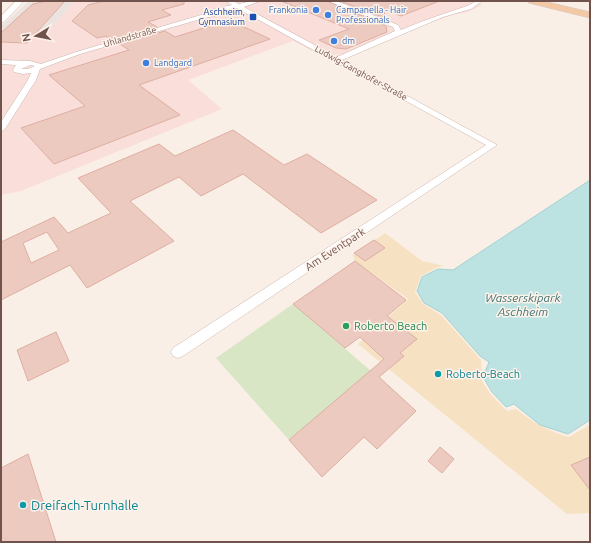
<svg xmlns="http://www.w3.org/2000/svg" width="591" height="543" font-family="Ubuntu,sans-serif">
<rect width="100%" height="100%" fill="#faefe6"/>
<path fill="#f9deda" d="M 74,1 L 472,1 L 482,5 L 468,12 L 452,15 L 419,27 L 334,62 L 293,41 L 188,80 L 222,109 L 21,191 L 1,195 L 1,29 L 50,30 Z"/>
<path fill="#eae3df" d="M 36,1 L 74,1 L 50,30 L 1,29 L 1,26 L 28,2 Z"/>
<path fill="#d8e6c5" d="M 293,304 L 371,371 L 289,440 L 216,358 Z"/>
<path fill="#f6e2c3" d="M 385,233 L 422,261 L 445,266 L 438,267 L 421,276 L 415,292 L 423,304 L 441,315 L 481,360 L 482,381 L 491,395 L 507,411 L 516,409 C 532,422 549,432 569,437 L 590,425 L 590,513 L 567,514 L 358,344 L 408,299 L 355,261 L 353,255 Z"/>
<path fill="#bce2e1" stroke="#a3d3d2" d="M 590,180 L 590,420 L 568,434 L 540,425 L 514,404 L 506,407 L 492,392 L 483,377 L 489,362 L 480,356 L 442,313 L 424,303 L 417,291 L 422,277 L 438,269 L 453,270 Z"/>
<path fill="#edcac0" stroke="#deaea2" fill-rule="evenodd" d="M 47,1 L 65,1 L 27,43 L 1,42 L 1,33 L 15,20 L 33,4 Z
M 104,1 L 184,1 L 184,4 L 162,10 L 171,15 L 148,22 L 157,27 L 113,40 L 106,36 L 97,38 L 72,21 L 88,5 Z
M 281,1 L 327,1 L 386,26 L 387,32 L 346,49 L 336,48 L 319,40 L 349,29 Z
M 340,1 L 437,1 L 437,2 L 401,16 L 384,9 L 385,18 Z
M 229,20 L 270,39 L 139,85 L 180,115 L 54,164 L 21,128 L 85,106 L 49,75 L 129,50 L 120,44 L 165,31 L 175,37 Z
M 233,130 L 284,165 L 307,154 L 377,200 L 321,233 L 243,174 L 201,196 L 179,177 L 130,201 L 174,241 L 87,288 L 70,265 L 1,300 L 1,242 L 54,217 L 68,233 L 111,213 L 78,178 L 159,144 L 175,156 ZM 47,232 L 59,250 L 31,263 L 23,243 Z
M 374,240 L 385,248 L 365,261 L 354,253 Z
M 355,261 L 406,300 L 387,316 L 417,339 L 400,353 L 404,356 L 379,377 L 416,411 L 377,449 L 364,437 L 322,477 L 289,440 L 384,359 L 360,337 L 345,348 L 293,304 Z
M 56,332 L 69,361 L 28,381 L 17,350 Z
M 440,447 L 454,459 L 442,473 L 428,461 Z
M 28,454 L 56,542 L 1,542 L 1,468 Z
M 590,457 L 590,490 L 571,465 Z"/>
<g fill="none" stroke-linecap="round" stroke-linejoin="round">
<g stroke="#cdb7b0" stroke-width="1">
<path id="minor" d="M 226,1 L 233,1 L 239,4 L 251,1 L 260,1 L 244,7 L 337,57 L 395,31 L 393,27 L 328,1 L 336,1 L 391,22 L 398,25 L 401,30 C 422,21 443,14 464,7 C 471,5 474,1 482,1 L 471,9 L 443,17 L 342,60 L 497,145 L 183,356 L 178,358 L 173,356 L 171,352 L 173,348 L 486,145 L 237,8 L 212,12 L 209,10 L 232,5 Z
M 213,13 L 215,14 L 215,16 L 204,18 L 80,54 L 40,69 L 36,80 L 5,129 L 1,132 L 1,122 L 28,80 L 31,73 L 23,74 L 14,72 L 13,70 L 16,65 L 1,64 L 1,60 L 30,61 L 41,64 L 76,52 L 201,15 ZM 30,65 L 35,66 L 28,69 L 21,69 Z"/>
</g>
<g stroke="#cdb7b0" stroke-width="1">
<path id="tertiary" d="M 16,1 L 24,1 L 4,22 L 1,22 L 1,16 Z"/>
</g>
<g stroke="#d4cbca" stroke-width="1">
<path id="primary" d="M 527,1 L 543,1 L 590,12 L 590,18 L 529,3 Z"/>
</g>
<use href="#minor" fill="#fff" fill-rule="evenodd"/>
<use href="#tertiary" fill="#fff" fill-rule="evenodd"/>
<use href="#primary" fill="#f3c8a4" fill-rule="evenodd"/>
</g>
<g fill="#3f7fe0" stroke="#fdf3eb" stroke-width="1.5">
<circle cx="316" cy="10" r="4"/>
<circle cx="328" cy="15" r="4"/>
<circle cx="334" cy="41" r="4"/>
<circle cx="146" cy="63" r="4"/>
</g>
<rect fill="#1a4fb4" stroke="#fdf3eb" stroke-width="1.5" x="249" y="13" width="8" height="8" rx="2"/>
<circle fill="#2e9e5b" stroke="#fdf3eb" stroke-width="1.5" cx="346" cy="326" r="4"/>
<g fill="#0f9aa8" stroke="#fdf3eb" stroke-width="1.5">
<circle cx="438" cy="374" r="4"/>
<circle cx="23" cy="505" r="4"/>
</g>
<g text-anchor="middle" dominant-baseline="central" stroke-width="3" stroke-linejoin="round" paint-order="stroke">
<g font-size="9" fill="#366cbe" stroke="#fdf3eb" text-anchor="start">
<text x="308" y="10" text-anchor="end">Frankonia</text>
<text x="336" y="10">Campanella - Hair<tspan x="336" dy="10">Professionals</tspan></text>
<text x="342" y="41">dm</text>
<text x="154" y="63">Landgard</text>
</g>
<g font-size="9" fill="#164399" stroke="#fdf3eb" text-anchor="end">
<text x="245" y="12">Aschheim,<tspan x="245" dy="10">Gymnasium</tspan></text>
</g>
<g font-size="9" fill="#71534d" stroke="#fdf3eb">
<text transform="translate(130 37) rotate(-16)">Uhlandstraße</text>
<text transform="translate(361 73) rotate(29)">Ludwig-Ganghofer-Straße</text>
</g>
<g font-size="11" fill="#71534d" stroke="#fdf3eb">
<text transform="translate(335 249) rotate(-33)">Am Eventpark</text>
</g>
<g font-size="11" fill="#27864d" stroke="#fdf3eb" text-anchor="start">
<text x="354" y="326">Roberto Beach</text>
</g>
<g font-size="11" fill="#0d838f" stroke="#fdf3eb" text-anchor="start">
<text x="446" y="374">Roberto-Beach</text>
</g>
<g font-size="12" font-style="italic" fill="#427574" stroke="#fdf3eb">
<text x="523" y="297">Wasserskipark<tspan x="523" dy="14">Aschheim</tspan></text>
</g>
<g font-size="13" fill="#0d838f" stroke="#fdf3eb" text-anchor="start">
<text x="31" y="505">Dreifach-Turnhalle</text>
</g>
</g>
<rect width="591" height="543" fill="none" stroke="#71534d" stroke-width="4"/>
<g transform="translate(36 36) rotate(260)" stroke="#fdf3eb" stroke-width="3" paint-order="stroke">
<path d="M0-3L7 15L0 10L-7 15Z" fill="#71534d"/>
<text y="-6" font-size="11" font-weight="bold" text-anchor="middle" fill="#71534d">N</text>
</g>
</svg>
